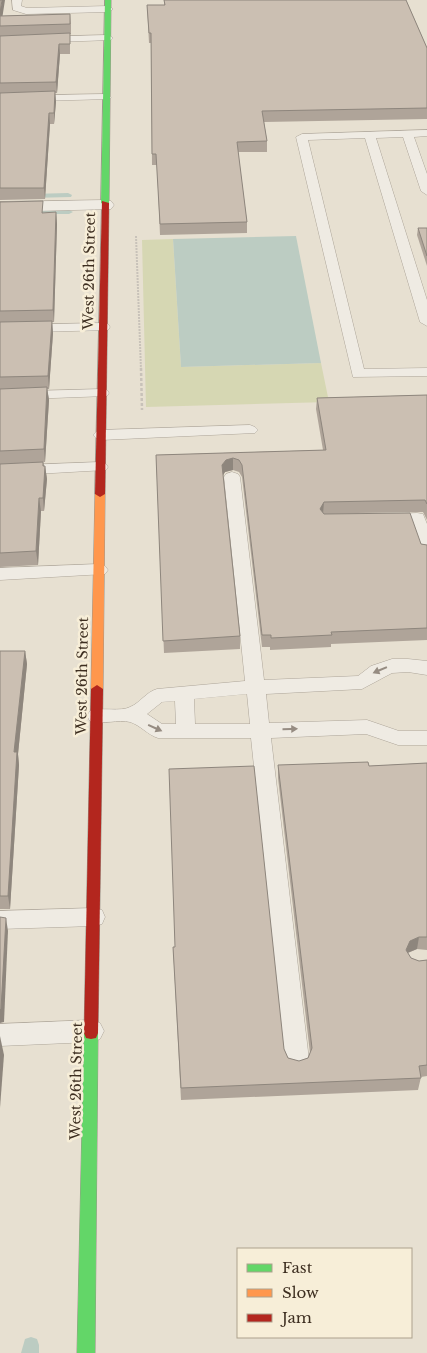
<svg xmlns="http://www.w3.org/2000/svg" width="427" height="1353" viewBox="0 0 427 1353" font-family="'Libre Baskerville',serif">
<rect width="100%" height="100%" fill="#e7e0d1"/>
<path fill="#d6d7b3" d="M173,239L181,367L321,363L329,402L146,407L142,240Z"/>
<path fill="#bcccc2" d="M296,236L321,363L181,367L173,239Z"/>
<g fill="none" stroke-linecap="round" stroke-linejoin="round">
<g fill="#bcccc2" fill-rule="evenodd">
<path d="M68,193L72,195L71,197L31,198L27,196L31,194Z"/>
<path d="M31,210H69L73,212L69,214H31Z"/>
<path d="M31,1337L37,1339L39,1345V1353H21L25,1339Z"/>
</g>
<defs>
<g id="lane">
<path d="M12,0H22L21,6L27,8L108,6L113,9L108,12L26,14L13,10Z"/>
<path d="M108,35L113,38L111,40L0,44V38Z"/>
<path d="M106,94L111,97L110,99L0,102V96Z"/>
<path d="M427,130V136L414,137L427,174V195L421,191L403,137L376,138L427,300V326L420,322L365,138L308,140L364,369L427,368V376L353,377L296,137L302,134Z"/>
<path d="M103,323L108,324L110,327L108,330L0,333V325Z"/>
<path d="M102,389L107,390L109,393L107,396L0,400V392Z"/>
<path d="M250,425L255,427L258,430L255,433L101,440L96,438L93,435L96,432L101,430Z"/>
<path d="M100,462L106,464L108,467L106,470L0,476V466Z"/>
<path d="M232,472L238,474L240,477L264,680L358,676L371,666L392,659H408L427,661V675L408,672L392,673L362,689L266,694L269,723L367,720L399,731H427V745H398L366,734L271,738L309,1060L306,1068L297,1071L288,1068L285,1060L251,738H158C148,735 140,725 130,722C118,719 103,725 90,721L87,716L90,711C102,707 121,712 130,707C140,703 146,692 157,689L245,681L224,477L226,474ZM247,694L250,724H195L194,699ZM175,701L176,724H162L147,714L162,702Z"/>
<path d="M417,513L423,514L427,524V556L421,555L419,551L410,523H381L379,519L381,515Z"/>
<path d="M99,564L105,566L108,570L105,574L0,580V568Z"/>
<path d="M94,908L102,910L105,917L102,924L94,926L0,929V911Z"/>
<path d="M92,1020L100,1023L104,1031L100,1039L92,1042L0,1046V1024Z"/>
</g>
<path id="street" d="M105,200L111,201L114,205L111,209L0,212V202Z"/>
<g id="fast">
<path d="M105,0H111L109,203L105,205L101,203Z"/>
<path d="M91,1027L96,1028L98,1033L95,1353H77L84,1033L86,1028Z"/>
</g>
<path id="slow" d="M100,491L105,494L103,689L97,693L91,689L95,494Z"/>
<g id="jam">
<path d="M102,201L109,203L105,494L100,497L95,494Z"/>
<path d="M97,685L103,689L98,1033L96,1038L91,1039L86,1038L84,1033L91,689Z"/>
</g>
</defs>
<use href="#lane" stroke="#ada599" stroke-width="1"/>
<use href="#street" stroke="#ada599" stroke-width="1"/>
<use href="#fast" stroke="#9c958a" stroke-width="1"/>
<use href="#slow" stroke="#9c958a" stroke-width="1"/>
<use href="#jam" stroke="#9c958a" stroke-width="1"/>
<path stroke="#c8c2b9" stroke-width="2" stroke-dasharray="2 1" stroke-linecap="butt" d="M136,236L141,370"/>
<path stroke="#c8c2b9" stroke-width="2.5" stroke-dasharray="3 2" stroke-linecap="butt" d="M141,368L142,410"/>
<use href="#lane" fill="#efebe3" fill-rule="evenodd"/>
<use href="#street" fill="#efebe3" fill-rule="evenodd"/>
<use href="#fast" fill="#63d668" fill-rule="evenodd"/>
<use href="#slow" fill="#ff974d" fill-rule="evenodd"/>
<use href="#jam" fill="#b3261e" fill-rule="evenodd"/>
</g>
<g fill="#afa499">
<path d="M0,0L2,16L70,14L71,24V34H70V54H60L57,93H55L56,102L54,124H50L45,199L0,200Z"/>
<path d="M164,0H406L427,48V119L264,122L267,141V152H238L247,222V233L160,235L157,165H152L151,43H149L147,5H164Z"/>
<path d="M0,202L44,213L56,212L57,224L54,322H52L53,333L49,389H47L49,400L45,462H43L44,466H45L47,479L44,511H41L38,565L0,567Z"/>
<path d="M418,228H427V266L417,235Z"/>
<path d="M427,395V520L423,512L358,513L421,544L427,545V640L331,644V647L270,650V647H262L242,477L239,472L233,470L225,472L223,475L240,636V649L164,653L156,455L323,450L316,409L317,398Z"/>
<path d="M0,651H25L27,664L18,754L19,765L10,909H0Z"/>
<path d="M427,763V950L417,949L408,953L411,958L419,961L427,960V1076L421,1077L418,1090L181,1100L173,947L284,1049L288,1058L299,1061L308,1058L310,1053L278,778V765L369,766Z"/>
</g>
<g fill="#8e867d">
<path d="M2,0H5L1,26L0,13Z"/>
<path d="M59,44L60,54L57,93L56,82Z"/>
<path d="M55,91L56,102L54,124V113Z"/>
<path d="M49,113L50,124L45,199L44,188Z"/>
<path d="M56,212L57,224L54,322L53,310Z"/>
<path d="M52,321L53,333L49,389L48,376Z"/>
<path d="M47,387L49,400L45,462L44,449Z"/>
<path d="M233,458V470L225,472L222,477V465L226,460Z"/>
<path d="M43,462L44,474L45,466L47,479L44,511L43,498Z"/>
<path d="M39,498L41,511L38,565L36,551Z"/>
<path d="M324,502L323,514L320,509Z"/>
<path d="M25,651L27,664L18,754L19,765L10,909L8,896L14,752Z"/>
<path d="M6,918L8,931L4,1022L0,1023V1010Z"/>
<path d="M419,937L417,949L407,953L406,950L410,941Z"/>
<path d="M0,1036L4,1055L0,1108Z"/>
</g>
<g fill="#cbbfb2" stroke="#8e867d">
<path d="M0,0H2L0,13Z"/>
<path d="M164,0H406L427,48V108L262,111L267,141L237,142L247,222L160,224L156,154H152L151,33H149L147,5H165Z"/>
<path d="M70,14V24L0,26V16Z"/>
<path d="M70,33V44H59L56,82L0,83V36Z"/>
<path d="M55,91L54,113H49L44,188H0V93Z"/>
<path d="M43,201L42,213L56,212L53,310L0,311V202Z"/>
<path d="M418,228H427V256Z"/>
<path d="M52,321L48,376L0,377V322Z"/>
<path d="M47,387L44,449L0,451V389Z"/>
<path d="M427,395V504L425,500L324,502L320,509L324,514L410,513L421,544L427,545V628L331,632L332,635L271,638V635H262L242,465L239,460L233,458L226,460L222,465L240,636L163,641L156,455L326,450L317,398Z"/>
<path d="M43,462V466H45L43,498H39L36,551L0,553V464Z"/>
<path d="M0,651H25L14,752H17L8,896H0Z"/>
<path d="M368,762L369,766L427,763V937H419L410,941L406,950L411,958L419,961L427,960V1065L419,1066L421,1078L181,1088L173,947H175L169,769L254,766L284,1049L288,1058L299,1061L308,1058L312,1048L278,765Z"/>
<path d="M0,917L6,918L1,1009L0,1010Z"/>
</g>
<defs><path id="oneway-solid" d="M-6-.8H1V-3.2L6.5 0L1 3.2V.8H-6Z" transform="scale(1.25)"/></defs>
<g fill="#968c82">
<use href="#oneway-solid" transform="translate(380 670) rotate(157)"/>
<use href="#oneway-solid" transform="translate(155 728) rotate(24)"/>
<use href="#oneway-solid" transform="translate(290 729) rotate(-1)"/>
</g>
<g text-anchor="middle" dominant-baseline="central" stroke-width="5" stroke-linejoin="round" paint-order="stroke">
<g font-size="14" fill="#3d2e20" stroke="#f7eed8">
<text transform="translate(89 271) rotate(-89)">West 26th Street</text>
<text transform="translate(82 676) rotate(-89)">West 26th Street</text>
<text transform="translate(76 1081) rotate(-89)">West 26th Street</text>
</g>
</g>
<rect x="237" y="1248" width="175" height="90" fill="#f7eed8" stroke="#ada18e"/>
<rect x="247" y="1264" width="25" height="8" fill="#63d668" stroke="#ada18e"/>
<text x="282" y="1273" font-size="15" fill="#3d2e20">Fast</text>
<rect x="247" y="1289" width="25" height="8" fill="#ff974d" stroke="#ada18e"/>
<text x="282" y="1298" font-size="15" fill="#3d2e20">Slow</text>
<rect x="247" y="1314" width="25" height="8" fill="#b3261e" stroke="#ada18e"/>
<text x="282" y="1323" font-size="15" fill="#3d2e20">Jam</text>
</svg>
